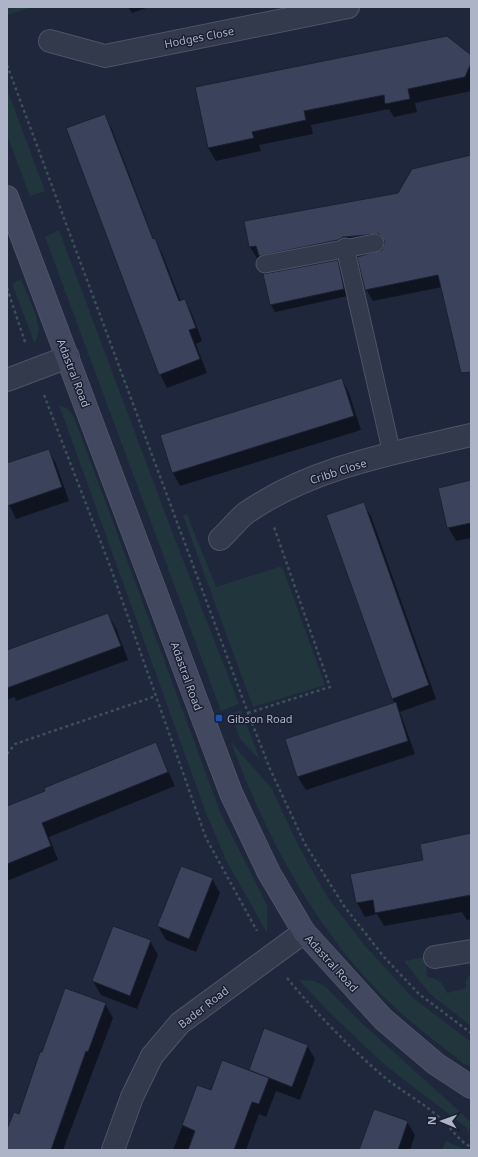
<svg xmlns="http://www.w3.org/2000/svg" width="478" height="1157" viewBox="0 0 478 1157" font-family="'Noto Sans',sans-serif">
<rect width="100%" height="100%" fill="#1f273c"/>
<g fill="#21353d">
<path d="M7,7H33L7,15Z"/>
<path d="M7,89L45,191L30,196L7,135Z"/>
<path d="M59,230L173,534L239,704L221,711L45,237Z"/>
<path d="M21,279L36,315L39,331L35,344L12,284Z"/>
<path d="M59,405L68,409L74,417L221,814L267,905V933L226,860L206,813Z"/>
<path d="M187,514L216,587L282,566L325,685L253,707L183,516Z"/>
<path d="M241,710L260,760L240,739L231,714Z"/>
<path d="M231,742L272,789L298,845L328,898L366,947L412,997L471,1042V1066L464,1064C435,1041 404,1018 378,991C311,922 264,832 231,742Z"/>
<path d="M426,957L427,977C438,978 443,983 447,993L466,988V981L471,972V1026L430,994L404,961Z"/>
<path d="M299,980L314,981L326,987L354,1016L471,1122L468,1134L467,1128L385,1065L329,1012Z"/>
<path d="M446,1141L466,1150H442Z"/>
</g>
<g fill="#0007">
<path d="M128,7H149L132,13Z"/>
<path d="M446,37L471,57V91L415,103L417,112L394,117L389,109L311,125L313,134L259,145L261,151L216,161L208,148Z"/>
<path d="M105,116L112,129L154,240L162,253L181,302L185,300L192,314L202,341L196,344L207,373L167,388L160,374Z"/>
<path d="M471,156V355L442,287L373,301L366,289L385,245L257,258L250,247L399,194Z"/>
<path d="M337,261L341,268L348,296L275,312L271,305L264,274Z"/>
<path d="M342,379L349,393L361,430L180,486L173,473L161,436Z"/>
<path d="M49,450L56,464L69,501L16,519L7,500V464Z"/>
<path d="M471,482V538L456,541L448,527Z"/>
<path d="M363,503L371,516L436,699L400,712L415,754L306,790L298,777L395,704L392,698Z"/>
<path d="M108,614L116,628L128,660L16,701L14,697L7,700V651Z"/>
<path d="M155,743L175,786L49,837L58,860L7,881V807Z"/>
<path d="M471,837V919L467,920L462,912L384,926L377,914L365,917L357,903L352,875L424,861Z"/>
<path d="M212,879L220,893L196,952L166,940L158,926Z"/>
<path d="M150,941L158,955L137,1009L101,995L93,981Z"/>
<path d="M105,1004L113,1018L63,1150H7V1131L20,1116L42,1054Z"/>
<path d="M307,1045L315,1059L300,1100L276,1091L266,1117L259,1114L246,1150H173L198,1086L211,1091L251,1073L250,1070Z"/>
<path d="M407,1122L415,1135L410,1150H360Z"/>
</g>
<g fill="#3b435c" stroke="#1b2132">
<path d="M447,36L471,55V63L465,77L408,89L410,99L385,104L384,95L304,111L306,120L252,132L254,138L208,148L195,87Z"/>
<path d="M105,114L153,239L155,238L179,301L185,299L196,328L189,330L200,359L159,375L66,128Z"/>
<path d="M471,155V372L461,373L438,275L365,290L357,257L382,250L385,242L379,234L343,237L338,240L259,256L256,246L249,247L244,221L398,193L412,169Z"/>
<path d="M338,260L344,289L270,305L263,274Z"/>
<path d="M342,378L354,416L172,473L160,435Z"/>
<path d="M49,449L62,487L7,506V463Z"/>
<path d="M471,480V523L447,528L438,488Z"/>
<path d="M364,502L429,685L392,699L326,515Z"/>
<path d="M108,613L121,646L7,688V650Z"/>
<path d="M396,702L408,741L297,777L285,739Z"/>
<path d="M156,742L168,772L42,823L51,846L7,864V806L45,791L44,788Z"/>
<path d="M471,833V895L375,913L373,900L356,903L350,874L423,860L420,844Z"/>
<path d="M181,866L213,878L189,939L157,926Z"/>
<path d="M113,926L151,940L130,996L92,981Z"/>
<path d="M65,988L106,1003L88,1052L86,1051L51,1150H7V1129L14,1112L19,1114L40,1052H42Z"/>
<path d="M264,1028L308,1045L292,1087L249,1070Z"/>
<path d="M222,1060L269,1078L259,1104L252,1102L234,1150H188L195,1131L182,1125L197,1085L211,1090Z"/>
<path d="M374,1109L408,1121L398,1150H359Z"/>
</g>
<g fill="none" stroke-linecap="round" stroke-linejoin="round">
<defs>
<g id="lane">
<path d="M345,247L392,454"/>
<path d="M265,264L375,243"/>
</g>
<g id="street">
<path d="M50,41L105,56L348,7"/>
<path d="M7,380L68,357"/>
<path d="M220,539C229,531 237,520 246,513C312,467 394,453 471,435"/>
<path d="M435,957L471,951"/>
<path d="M113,1150L132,1097L152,1056L180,1023L304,932"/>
</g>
<path id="secondary" d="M7,197L231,793L269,873L304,932L383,1019L436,1064L471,1087"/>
</defs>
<use href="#lane" stroke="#4e5466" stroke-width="19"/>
<use href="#street" stroke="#4e5466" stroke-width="24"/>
<use href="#secondary" stroke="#4e5466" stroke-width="24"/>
<g stroke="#3c5157" stroke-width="2.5" stroke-dasharray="3 3" stroke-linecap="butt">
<path d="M7,65L248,713L270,769L305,844L344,906L384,957L419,994L471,1033"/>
<path d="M7,288L26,345"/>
<path d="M44,395L110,566L206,838L257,931"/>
<path d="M248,713L330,687L274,527"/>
<path d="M7,754L15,744L156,696"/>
<path d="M287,978C316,1013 348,1046 383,1076C401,1091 422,1102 440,1118C451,1127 458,1141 471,1147"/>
</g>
<use href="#lane" stroke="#333a4c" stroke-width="17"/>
<use href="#street" stroke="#333a4c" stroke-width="22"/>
<use href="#secondary" stroke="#41485f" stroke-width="22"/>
</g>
<rect fill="#1a4fb4" stroke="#191f30" stroke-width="1.5" x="215" y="714" width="8" height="8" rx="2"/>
<g text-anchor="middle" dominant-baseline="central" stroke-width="3" stroke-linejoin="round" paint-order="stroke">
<g font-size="11" fill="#aeb4c8" stroke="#191f30">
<text transform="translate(199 37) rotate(-11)">Hodges Close</text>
<text transform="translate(74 373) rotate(69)">Adastral Road</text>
<text transform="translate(338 471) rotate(-18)">Cribb Close</text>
<text transform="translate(187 676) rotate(70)">Adastral Road</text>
<text transform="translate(332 963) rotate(48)">Adastral Road</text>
<text transform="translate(203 1007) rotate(-38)">Bader Road</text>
</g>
<g font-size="11" fill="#aeb4c8" stroke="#191f30" text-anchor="start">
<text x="227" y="718">Gibson Road</text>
</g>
</g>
<rect width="478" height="1157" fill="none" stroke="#aeb4c8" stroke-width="16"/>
<g transform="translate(442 1121) rotate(272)" stroke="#191f30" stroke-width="3" paint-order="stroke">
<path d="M0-3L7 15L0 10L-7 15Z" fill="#aeb4c8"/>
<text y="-6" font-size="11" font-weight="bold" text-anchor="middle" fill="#aeb4c8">N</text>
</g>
</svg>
